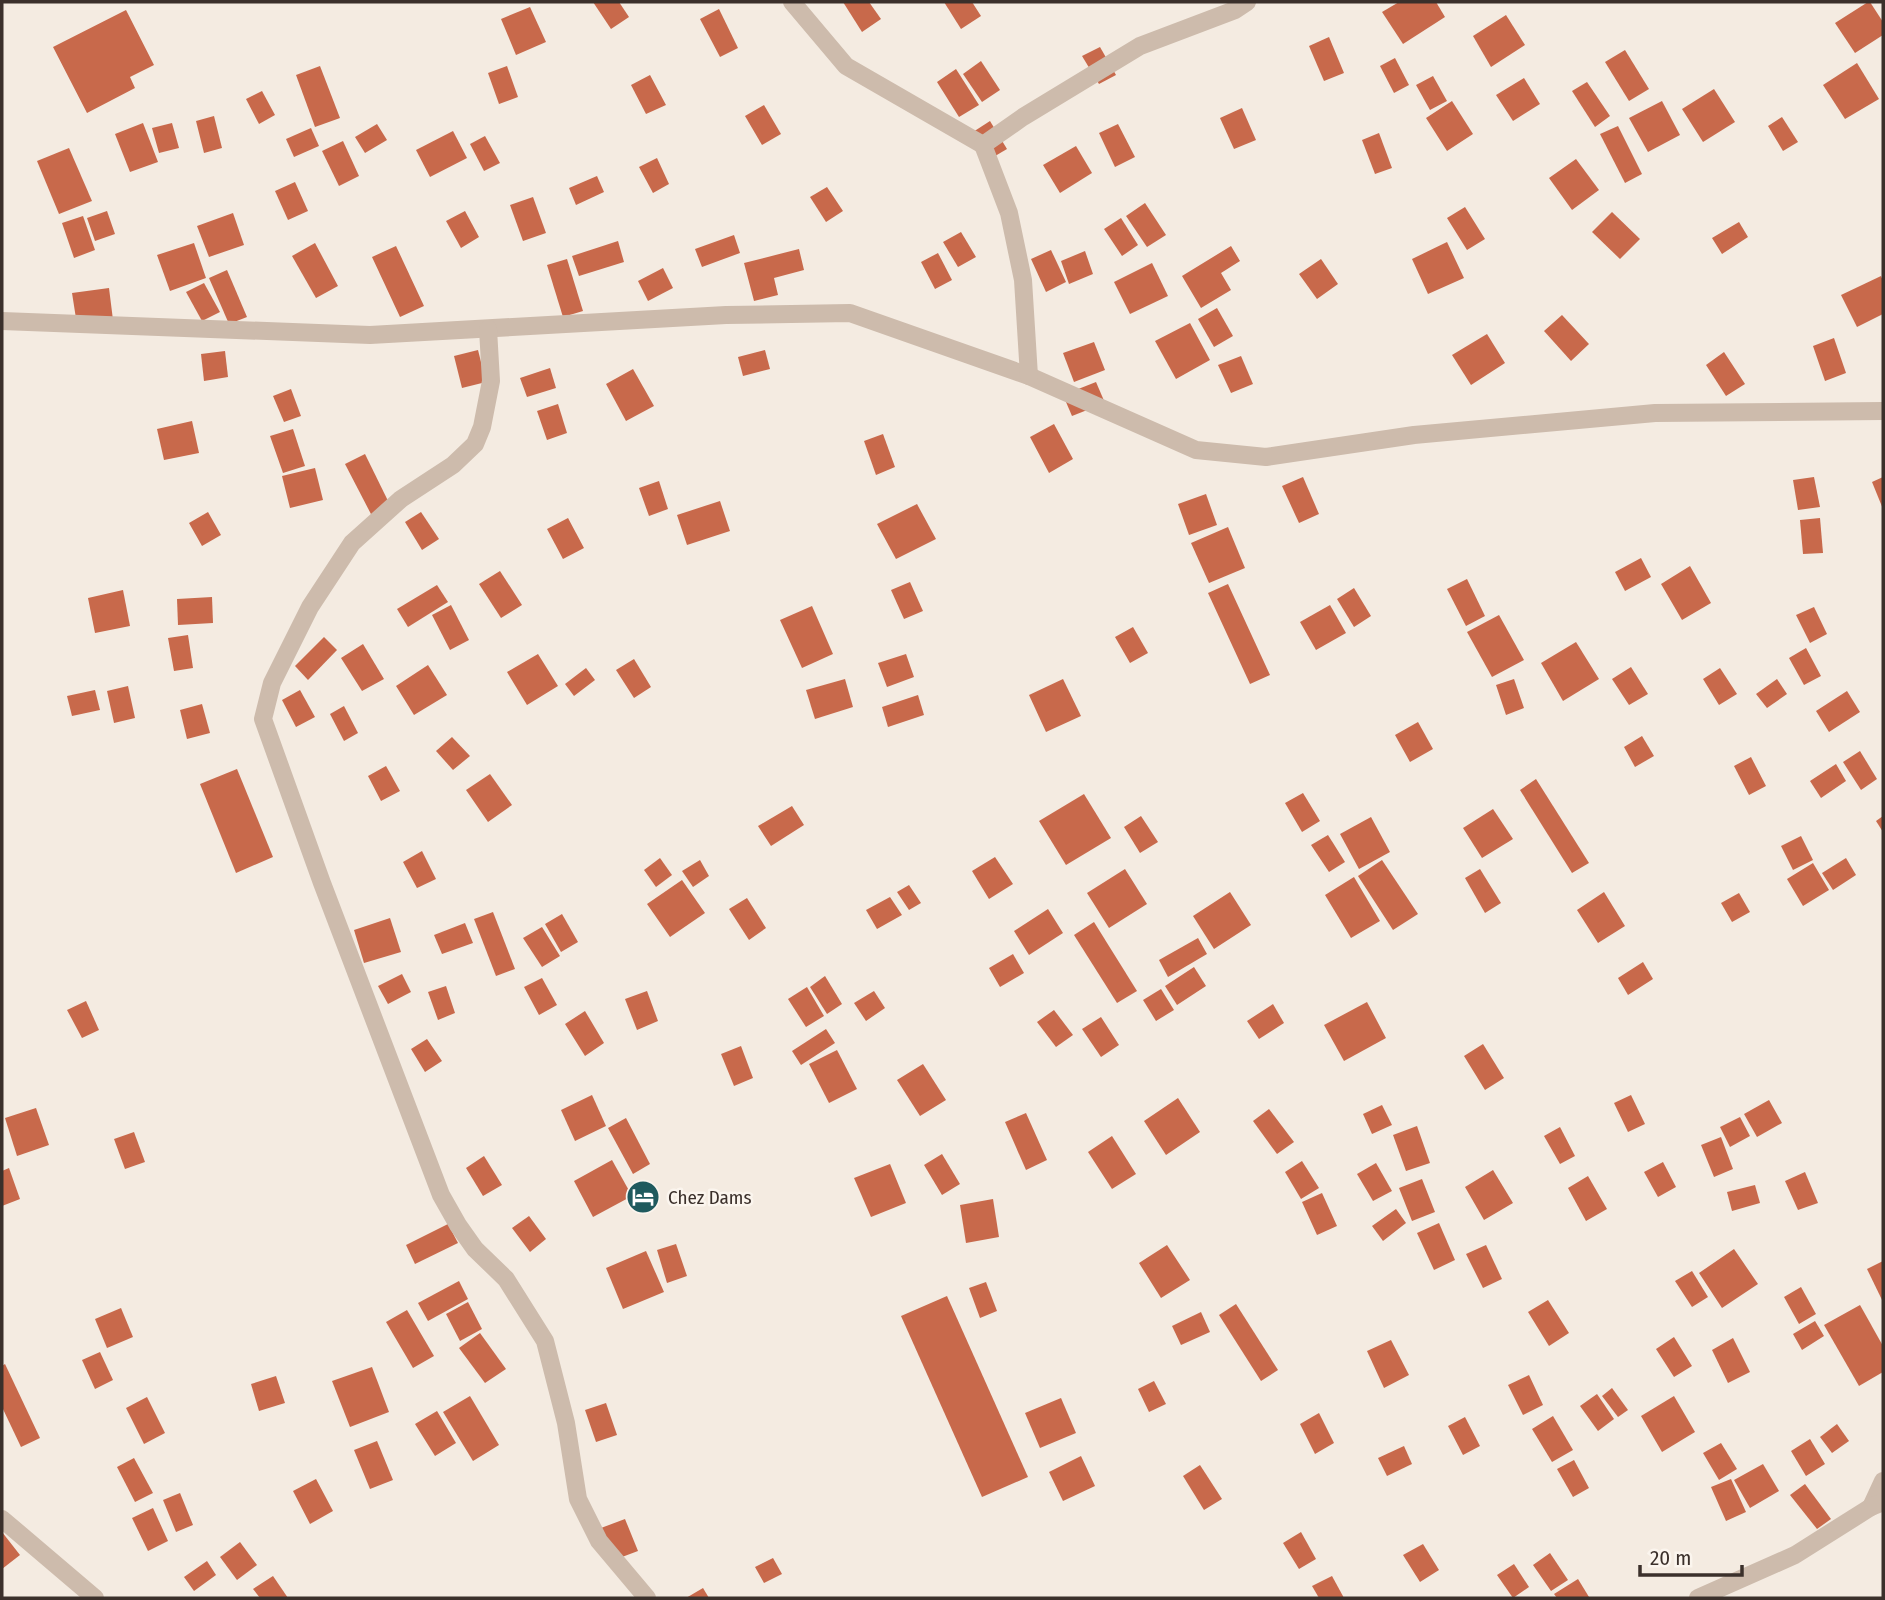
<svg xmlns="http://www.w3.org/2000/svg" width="1885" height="1600" viewBox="0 0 1885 1600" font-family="'Fira Sans Condensed',sans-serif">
<rect width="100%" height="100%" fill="#f4ebe1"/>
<g fill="#c8694b">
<path d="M593,2H619L629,17L611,29Z"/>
<path d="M843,2H869L881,19L862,32Z"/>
<path d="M944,2H972L981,16L961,29Z"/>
<path d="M1399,2H1436L1445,17L1403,44L1382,12Z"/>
<path d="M1868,2H1870L1883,22V35L1855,53L1835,23Z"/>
<path d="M530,7L546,42L516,55L501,19Z"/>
<path d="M719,9L738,48L720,57L700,19Z"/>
<path d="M126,10L154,65L130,77L135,88L87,113L53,47Z"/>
<path d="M1506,15L1525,45L1491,67L1473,36Z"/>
<path d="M1329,37L1344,73L1324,81L1309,46Z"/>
<path d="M1100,47L1116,75L1099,84L1082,56Z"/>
<path d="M1625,50L1649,89L1629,101L1605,62Z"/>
<path d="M1395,58L1409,85L1394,93L1380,66Z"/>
<path d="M981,61L1000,90L982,102L963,74Z"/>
<path d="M1857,63L1879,99L1845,119L1823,85Z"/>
<path d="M320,66L340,118L315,127L296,75Z"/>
<path d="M507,66L518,97L499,104L488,73Z"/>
<path d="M956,69L979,105L959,117L937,82Z"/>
<path d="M650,75L666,105L646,114L631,85Z"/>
<path d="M1433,76L1447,101L1430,110L1416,85Z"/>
<path d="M1524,78L1540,104L1513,121L1496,95Z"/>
<path d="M1587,82L1610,116L1595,127L1572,91Z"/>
<path d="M1714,89L1735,122L1703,142L1682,109Z"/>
<path d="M262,91L275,115L259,124L246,99Z"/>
<path d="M1452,101L1473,134L1447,151L1426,118Z"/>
<path d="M1662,101L1680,135L1648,152L1629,118Z"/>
<path d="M764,105L781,134L762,145L745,116Z"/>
<path d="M1242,108L1256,140L1234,149L1220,118Z"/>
<path d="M214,116L222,148L204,153L196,121Z"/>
<path d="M1782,117L1798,142L1783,151L1768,126Z"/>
<path d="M990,121L1007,149L990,159L973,132Z"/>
<path d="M143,123L158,162L130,172L115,134Z"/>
<path d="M172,123L179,148L159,153L152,128Z"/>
<path d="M377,124L387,140L365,153L355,137Z"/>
<path d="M1118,124L1135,157L1115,167L1099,133Z"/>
<path d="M1618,126L1642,174L1625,183L1600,134Z"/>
<path d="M311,128L319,146L294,157L286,139Z"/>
<path d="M453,131L467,158L430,177L416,150Z"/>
<path d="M1379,133L1392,168L1375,174L1362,140Z"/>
<path d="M485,136L500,163L484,171L470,144Z"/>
<path d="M343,141L359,176L339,186L322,151Z"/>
<path d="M1076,146L1092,173L1060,193L1043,165Z"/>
<path d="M69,148L92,201L59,214L37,161Z"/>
<path d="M657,158L669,184L653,193L639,167Z"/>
<path d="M1576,159L1599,190L1572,210L1549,178Z"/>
<path d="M597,176L604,192L576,205L569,188Z"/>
<path d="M295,182L308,211L288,220L275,191Z"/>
<path d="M827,187L843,211L826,222L810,197Z"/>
<path d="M533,197L546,233L523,241L510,205Z"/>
<path d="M1145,203L1166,235L1147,247L1126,216Z"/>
<path d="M1465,207L1485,239L1467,250L1447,218Z"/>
<path d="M107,211L115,234L95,241L87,218Z"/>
<path d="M465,211L479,237L461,248L446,221Z"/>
<path d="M1612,212L1640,239L1620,259L1592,232Z"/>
<path d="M233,213L244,245L209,257L197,226Z"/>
<path d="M83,216L95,250L74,258L62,223Z"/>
<path d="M1121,218L1138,245L1122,256L1104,229Z"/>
<path d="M1739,222L1748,237L1722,254L1712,238Z"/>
<path d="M961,232L976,257L958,267L943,242Z"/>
<path d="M734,235L740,253L702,267L695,249Z"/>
<path d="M618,241L624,262L579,276L572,256Z"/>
<path d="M1447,242L1464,278L1428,294L1412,259Z"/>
<path d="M194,243L206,278L170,291L157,255Z"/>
<path d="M315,243L338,286L316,298L292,256Z"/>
<path d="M396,246L424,306L400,317L372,257Z"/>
<path d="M1231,246L1240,261L1221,273L1231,290L1201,308L1182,276Z"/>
<path d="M799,249L804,270L774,278L778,295L754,301L744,263Z"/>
<path d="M1051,250L1066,282L1046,292L1031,259Z"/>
<path d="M1085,251L1093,274L1069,284L1061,261Z"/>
<path d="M938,253L952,280L935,289L921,262Z"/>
<path d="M567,259L583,311L563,317L547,265Z"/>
<path d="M1321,259L1338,284L1317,299L1299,274Z"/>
<path d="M1152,263L1168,296L1130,314L1114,282Z"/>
<path d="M663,268L673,288L648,301L638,281Z"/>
<path d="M227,270L247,317L229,324L209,278Z"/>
<path d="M1881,276L1883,281V314L1857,327L1841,295Z"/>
<path d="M204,283L220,312L202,321L186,292Z"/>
<path d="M109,288L113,320L77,325L72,293Z"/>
<path d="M1217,308L1233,336L1214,347L1198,319Z"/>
<path d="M1562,315L1589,344L1571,361L1544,331Z"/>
<path d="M1190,323L1210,360L1176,379L1155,341Z"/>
<path d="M1487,334L1505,363L1471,385L1452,355Z"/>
<path d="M1834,338L1846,373L1825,381L1813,346Z"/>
<path d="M1094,342L1105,370L1074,382L1063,353Z"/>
<path d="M478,350L486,382L462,388L454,356Z"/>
<path d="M765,350L770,369L743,376L738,357Z"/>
<path d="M225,351L228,377L204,381L201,354Z"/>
<path d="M1724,352L1745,384L1726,396L1706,365Z"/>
<path d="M1241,356L1253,384L1231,393L1218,365Z"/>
<path d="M550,368L556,388L527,397L520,378Z"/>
<path d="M633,369L654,406L626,421L606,384Z"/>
<path d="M1096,382L1105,403L1072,416L1063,395Z"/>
<path d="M291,389L301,416L284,422L273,396Z"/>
<path d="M558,404L567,433L547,440L537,411Z"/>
<path d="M192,421L199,453L164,460L157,429Z"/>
<path d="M1054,424L1073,459L1049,473L1030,437Z"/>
<path d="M293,429L305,466L283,473L270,436Z"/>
<path d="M883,434L895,467L876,475L864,441Z"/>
<path d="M365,454L391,507L372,516L345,464Z"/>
<path d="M315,468L323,500L290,508L282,476Z"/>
<path d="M1303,477L1319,514L1299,523L1282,486Z"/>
<path d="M1814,477L1820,507L1798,510L1793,480Z"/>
<path d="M1883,477V509L1872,482Z"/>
<path d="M659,481L668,509L649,516L639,488Z"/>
<path d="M1206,494L1217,525L1189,535L1178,504Z"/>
<path d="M720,501L730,531L687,545L677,515Z"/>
<path d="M917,504L936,539L896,559L877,524Z"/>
<path d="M208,512L221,535L202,546L189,523Z"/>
<path d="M421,512L439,539L422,550L405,522Z"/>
<path d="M568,518L584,548L563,559L547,529Z"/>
<path d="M1820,518L1823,553L1803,554L1800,520Z"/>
<path d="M1228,527L1245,568L1209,583L1191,543Z"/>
<path d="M1641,558L1651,577L1625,591L1615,572Z"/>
<path d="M1690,566L1711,603L1682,620L1661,584Z"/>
<path d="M500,571L522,605L501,618L479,584Z"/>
<path d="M1467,579L1485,616L1466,626L1447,589Z"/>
<path d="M910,582L923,611L904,619L891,590Z"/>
<path d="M1228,584L1270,675L1250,684L1208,593Z"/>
<path d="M437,585L448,602L408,627L397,609Z"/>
<path d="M1354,588L1371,616L1354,627L1337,599Z"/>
<path d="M123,590L130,626L95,633L88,598Z"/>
<path d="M212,597L213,623L178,625L177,599Z"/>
<path d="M451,605L469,640L450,650L432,615Z"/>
<path d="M1330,605L1346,633L1316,650L1300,622Z"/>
<path d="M812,606L833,654L802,668L780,620Z"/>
<path d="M1814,607L1827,634L1810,643L1796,615Z"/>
<path d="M1499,615L1524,660L1492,677L1467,632Z"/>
<path d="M1133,627L1148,653L1130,663L1115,637Z"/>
<path d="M188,635L193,668L174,671L168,638Z"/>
<path d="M324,637L337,650L308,680L295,666Z"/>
<path d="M1576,642L1599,679L1563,701L1541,663Z"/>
<path d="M363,644L384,679L362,691L341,658Z"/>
<path d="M1806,648L1821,676L1804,685L1789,658Z"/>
<path d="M538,654L558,686L527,705L507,672Z"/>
<path d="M906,654L914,677L887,687L878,663Z"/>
<path d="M634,659L651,687L634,698L616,670Z"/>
<path d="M428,665L447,695L414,715L396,686Z"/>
<path d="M1631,667L1648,694L1629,705L1612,679Z"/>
<path d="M586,668L595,680L574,696L565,684Z"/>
<path d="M1720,668L1737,694L1719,705L1703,679Z"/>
<path d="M845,679L853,707L815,719L806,690Z"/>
<path d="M1063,679L1081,716L1046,732L1029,695Z"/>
<path d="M1514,679L1524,708L1506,715L1496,685Z"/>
<path d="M1777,679L1787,694L1767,708L1756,694Z"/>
<path d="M128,686L135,718L114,723L107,691Z"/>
<path d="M95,690L100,710L72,716L67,696Z"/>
<path d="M300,690L315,717L296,727L282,700Z"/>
<path d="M1847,691L1860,712L1829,732L1816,711Z"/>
<path d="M918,695L924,715L888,727L882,707Z"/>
<path d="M202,704L210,733L187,739L180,710Z"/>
<path d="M344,706L358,733L344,741L330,714Z"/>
<path d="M1418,722L1433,749L1410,762L1395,735Z"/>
<path d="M1642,736L1654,756L1635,767L1624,747Z"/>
<path d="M452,737L470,756L453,770L436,751Z"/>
<path d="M1860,751L1877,779L1861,790L1843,762Z"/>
<path d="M1751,757L1766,786L1749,795L1734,766Z"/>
<path d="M1836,764L1846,781L1821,798L1810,781Z"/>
<path d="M386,766L400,791L381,801L368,776Z"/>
<path d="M237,769L273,857L236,873L200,784Z"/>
<path d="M490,774L512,805L488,822L466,790Z"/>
<path d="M1536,779L1589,863L1572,873L1520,790Z"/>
<path d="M1303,793L1320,821L1302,832L1285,803Z"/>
<path d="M1084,794L1111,838L1066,865L1039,821Z"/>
<path d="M792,806L804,825L771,846L758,826Z"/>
<path d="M1493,809L1513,839L1482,858L1463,828Z"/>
<path d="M1141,816L1158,842L1140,853L1124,827Z"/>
<path d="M1883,816V832L1876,821Z"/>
<path d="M1371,817L1390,852L1359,869L1340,834Z"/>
<path d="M1328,835L1345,862L1329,872L1311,845Z"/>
<path d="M1801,836L1813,860L1793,870L1781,846Z"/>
<path d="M422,851L436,879L417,888L403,862Z"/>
<path d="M995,857L1013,884L989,899L972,871Z"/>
<path d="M660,858L672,875L656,887L644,870Z"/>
<path d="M1846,858L1856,875L1833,890L1822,873Z"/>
<path d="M700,860L709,876L693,887L682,871Z"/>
<path d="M1382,860L1418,914L1393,930L1358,876Z"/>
<path d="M1813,863L1829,890L1803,906L1787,879Z"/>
<path d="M1125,869L1147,904L1109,928L1087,893Z"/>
<path d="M1480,869L1501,903L1485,913L1465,878Z"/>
<path d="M1354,877L1380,921L1351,938L1325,895Z"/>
<path d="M682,880L705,913L670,937L647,904Z"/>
<path d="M909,885L921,903L909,910L897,892Z"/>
<path d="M1230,892L1251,925L1214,949L1193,916Z"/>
<path d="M1604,892L1625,926L1598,943L1577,910Z"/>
<path d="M1739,893L1750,912L1732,922L1721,903Z"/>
<path d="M890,897L902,915L877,929L866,910Z"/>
<path d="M747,898L766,928L749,940L729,909Z"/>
<path d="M1048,909L1063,933L1029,955L1014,931Z"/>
<path d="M493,912L515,969L496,976L474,919Z"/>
<path d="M562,914L578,942L561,952L545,924Z"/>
<path d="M390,918L401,952L364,963L354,930Z"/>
<path d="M1094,922L1137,991L1117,1003L1074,935Z"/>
<path d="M465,923L473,943L442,954L434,935Z"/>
<path d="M542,927L560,956L542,967L523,938Z"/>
<path d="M1198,938L1207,954L1168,977L1159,960Z"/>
<path d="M1013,954L1024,973L1000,987L989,968Z"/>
<path d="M1643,962L1653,979L1628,995L1618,978Z"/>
<path d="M1194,967L1206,986L1177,1005L1165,986Z"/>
<path d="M402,974L411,992L388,1004L378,986Z"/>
<path d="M825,976L842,1004L827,1014L810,987Z"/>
<path d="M542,978L557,1005L539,1015L524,987Z"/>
<path d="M446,986L455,1013L438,1020L428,992Z"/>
<path d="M807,987L824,1016L806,1027L788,999Z"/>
<path d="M1161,989L1174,1010L1156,1021L1143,1000Z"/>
<path d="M647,991L658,1021L637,1030L625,999Z"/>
<path d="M874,991L885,1008L866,1021L854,1003Z"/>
<path d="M86,1001L99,1030L82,1038L67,1010Z"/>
<path d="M1367,1002L1386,1038L1344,1061L1324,1025Z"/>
<path d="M1273,1004L1284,1023L1259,1039L1247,1021Z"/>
<path d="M1054,1010L1073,1035L1056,1047L1037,1022Z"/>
<path d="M585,1011L604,1043L585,1056L565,1024Z"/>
<path d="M1101,1017L1119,1045L1101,1057L1082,1029Z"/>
<path d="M826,1029L835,1043L801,1065L792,1051Z"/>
<path d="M427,1039L442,1061L425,1072L411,1049Z"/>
<path d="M1483,1044L1504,1078L1485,1090L1464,1056Z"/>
<path d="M741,1046L753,1078L734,1086L721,1054Z"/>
<path d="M837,1050L857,1089L829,1103L809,1064Z"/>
<path d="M923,1064L946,1100L920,1116L897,1080Z"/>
<path d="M592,1095L606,1126L575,1141L561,1110Z"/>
<path d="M1631,1095L1645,1124L1628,1132L1614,1103Z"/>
<path d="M1178,1098L1200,1132L1166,1155L1144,1121Z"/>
<path d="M1769,1100L1782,1123L1757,1137L1744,1114Z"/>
<path d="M1382,1105L1392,1125L1372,1134L1363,1114Z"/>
<path d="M36,1108L49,1145L17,1156L5,1118Z"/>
<path d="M1269,1109L1294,1142L1277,1154L1253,1121Z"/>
<path d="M1026,1113L1047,1160L1026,1170L1005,1122Z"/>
<path d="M1740,1117L1750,1136L1730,1147L1720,1127Z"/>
<path d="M626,1118L650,1164L633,1174L608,1128Z"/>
<path d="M1417,1126L1430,1163L1406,1171L1393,1135Z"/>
<path d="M1560,1127L1575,1156L1560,1164L1544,1136Z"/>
<path d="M134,1132L145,1162L125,1169L114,1139Z"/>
<path d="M1112,1136L1136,1174L1112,1189L1088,1152Z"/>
<path d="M1721,1137L1733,1169L1714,1177L1701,1145Z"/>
<path d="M942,1154L960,1184L942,1195L924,1165Z"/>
<path d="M484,1156L502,1185L483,1196L466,1168Z"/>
<path d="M612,1160L632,1196L593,1217L574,1181Z"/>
<path d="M1302,1161L1319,1188L1301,1199L1285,1172Z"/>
<path d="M1663,1162L1676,1187L1658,1197L1644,1172Z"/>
<path d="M1376,1163L1392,1191L1373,1201L1357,1174Z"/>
<path d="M890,1164L906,1203L871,1217L854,1178Z"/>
<path d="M9,1168L20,1199L2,1206V1171Z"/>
<path d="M1493,1170L1513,1203L1484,1220L1465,1187Z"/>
<path d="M1805,1172L1818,1203L1798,1210L1785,1181Z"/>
<path d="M1588,1176L1607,1209L1586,1221L1568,1188Z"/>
<path d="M1422,1179L1435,1212L1412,1221L1399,1188Z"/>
<path d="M1755,1185L1760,1203L1732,1211L1727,1192Z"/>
<path d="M1322,1193L1337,1226L1317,1235L1302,1202Z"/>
<path d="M993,1199L999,1237L966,1243L960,1205Z"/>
<path d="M1396,1209L1406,1223L1383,1241L1372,1226Z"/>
<path d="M529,1216L546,1239L530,1252L512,1228Z"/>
<path d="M1439,1223L1455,1260L1434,1270L1417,1233Z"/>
<path d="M448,1224L458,1243L415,1264L406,1245Z"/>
<path d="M676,1244L687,1276L667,1283L657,1250Z"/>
<path d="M1167,1245L1190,1280L1161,1298L1139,1263Z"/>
<path d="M1486,1245L1502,1279L1483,1288L1466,1254Z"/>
<path d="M1734,1249L1758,1284L1722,1308L1699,1273Z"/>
<path d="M646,1251L664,1292L623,1309L606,1268Z"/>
<path d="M1883,1261V1302L1867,1269Z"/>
<path d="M1692,1271L1708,1297L1692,1307L1675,1281Z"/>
<path d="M459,1281L468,1299L428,1321L418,1303Z"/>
<path d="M986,1282L997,1311L980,1318L969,1288Z"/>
<path d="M1801,1287L1816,1314L1799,1324L1784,1297Z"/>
<path d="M947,1296L1028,1477L982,1497L901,1316Z"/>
<path d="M1548,1300L1569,1333L1549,1346L1528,1312Z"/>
<path d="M468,1302L482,1329L460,1341L446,1314Z"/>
<path d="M1236,1304L1278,1370L1261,1381L1219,1315Z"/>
<path d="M1860,1305L1883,1346V1372L1859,1386L1824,1325Z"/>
<path d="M121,1308L133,1337L107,1348L95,1319Z"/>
<path d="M407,1310L434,1356L413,1368L386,1322Z"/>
<path d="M1201,1312L1210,1332L1181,1345L1172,1326Z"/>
<path d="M1815,1321L1824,1336L1802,1350L1793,1334Z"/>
<path d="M480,1333L506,1369L485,1383L459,1348Z"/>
<path d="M1674,1337L1692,1366L1674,1377L1656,1349Z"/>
<path d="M1733,1338L1750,1372L1728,1383L1712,1350Z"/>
<path d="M1391,1340L1409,1375L1384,1388L1367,1351Z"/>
<path d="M100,1352L113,1380L95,1389L82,1360Z"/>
<path d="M5,1364L40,1438L21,1447L2,1407V1366Z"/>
<path d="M372,1367L389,1412L350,1427L332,1381Z"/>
<path d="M1529,1375L1543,1405L1523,1415L1508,1385Z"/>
<path d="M276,1376L285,1403L259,1411L251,1384Z"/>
<path d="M1154,1381L1166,1404L1149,1412L1138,1389Z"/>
<path d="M1612,1388L1628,1410L1618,1417L1602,1396Z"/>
<path d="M1597,1394L1614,1419L1598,1431L1580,1406Z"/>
<path d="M470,1396L499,1445L473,1461L443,1412Z"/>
<path d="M1674,1396L1695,1432L1662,1452L1641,1416Z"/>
<path d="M147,1397L165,1433L144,1444L126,1408Z"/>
<path d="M1061,1398L1076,1433L1040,1448L1025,1413Z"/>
<path d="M606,1403L617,1435L596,1442L585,1410Z"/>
<path d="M437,1411L456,1443L435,1456L415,1424Z"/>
<path d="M1319,1413L1334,1443L1315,1454L1300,1424Z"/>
<path d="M1553,1416L1573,1450L1552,1462L1532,1429Z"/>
<path d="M1465,1417L1480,1446L1463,1455L1448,1426Z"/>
<path d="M1837,1424L1849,1441L1832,1453L1820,1437Z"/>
<path d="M1810,1439L1825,1464L1806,1476L1791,1451Z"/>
<path d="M377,1441L393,1480L370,1489L354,1450Z"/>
<path d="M1721,1443L1737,1469L1719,1480L1703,1453Z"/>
<path d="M1404,1446L1412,1464L1387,1476L1378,1458Z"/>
<path d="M1081,1456L1095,1486L1063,1501L1049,1472Z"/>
<path d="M134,1458L153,1493L135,1502L117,1467Z"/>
<path d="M1574,1460L1589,1488L1573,1497L1557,1469Z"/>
<path d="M1763,1464L1779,1491L1750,1508L1734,1480Z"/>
<path d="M1200,1465L1222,1499L1204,1510L1183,1476Z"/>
<path d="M316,1479L333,1511L310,1524L293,1491Z"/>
<path d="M1731,1479L1746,1512L1726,1521L1711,1487Z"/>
<path d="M1805,1484L1831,1519L1817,1529L1790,1495Z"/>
<path d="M180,1493L193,1525L176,1532L163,1500Z"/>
<path d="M153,1508L168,1541L148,1551L132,1518Z"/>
<path d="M625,1519L638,1551L614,1560L601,1528Z"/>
<path d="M2,1532L20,1555L2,1569Z"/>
<path d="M1301,1532L1316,1559L1299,1569L1283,1543Z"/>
<path d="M240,1542L257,1565L237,1580L220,1557Z"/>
<path d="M1423,1544L1439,1570L1420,1582L1403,1555Z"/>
<path d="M1550,1553L1568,1580L1551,1591L1533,1565Z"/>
<path d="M773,1558L782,1574L764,1583L755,1567Z"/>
<path d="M207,1561L216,1575L194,1591L184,1577Z"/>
<path d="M1514,1564L1529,1587L1513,1598L1497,1575Z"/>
<path d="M273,1576L288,1598H260L253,1589Z"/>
<path d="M1332,1576L1344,1598H1319L1312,1586Z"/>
<path d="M1578,1579L1589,1597L1557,1598L1554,1594Z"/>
<path d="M703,1588L709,1598H686Z"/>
</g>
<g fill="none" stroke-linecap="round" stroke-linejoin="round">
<g stroke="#cdbbac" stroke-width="18">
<path d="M792,2L846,66L983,145"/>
<path d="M2,321L370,335L726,315L850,313L1029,376L1196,450L1266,457L1414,435L1655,413L1883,411"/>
<path d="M488,329L491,381L482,427L475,444L453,465L401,499L352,543L310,607L272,683L263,719L322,883L441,1195L458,1225L475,1249L506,1279L545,1341L566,1423L578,1499L599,1541L647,1598"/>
<path d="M1029,376L1023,280L1009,213L983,145L1023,117L1140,46L1235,10L1247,2"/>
<path d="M1871,1507L1883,1481"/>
<path d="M2,1519L95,1598"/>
<path d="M1698,1598L1795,1555L1871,1507L1883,1502"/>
</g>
</g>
<defs>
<symbol id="hotel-disc" viewBox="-11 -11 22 22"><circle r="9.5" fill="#1f5a5e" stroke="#fbf5ee"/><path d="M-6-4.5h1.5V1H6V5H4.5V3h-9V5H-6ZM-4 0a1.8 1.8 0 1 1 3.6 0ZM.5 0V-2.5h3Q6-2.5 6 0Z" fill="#fff"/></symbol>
</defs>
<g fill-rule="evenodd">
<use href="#hotel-disc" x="624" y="1178" width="38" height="38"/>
</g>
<g text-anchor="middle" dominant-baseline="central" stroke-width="5" stroke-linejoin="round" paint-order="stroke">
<g font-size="19" fill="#3b302b" stroke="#fbf5ee" text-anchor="start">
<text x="668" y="1197">Chez Dams</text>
</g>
</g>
<rect width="1885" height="1600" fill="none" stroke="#3b302b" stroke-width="7"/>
<path d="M1640 1565v10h102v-10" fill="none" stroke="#3b302b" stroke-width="3.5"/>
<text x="1650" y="1565" font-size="21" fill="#3b302b" stroke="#fbf5ee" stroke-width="5" paint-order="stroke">20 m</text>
</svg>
